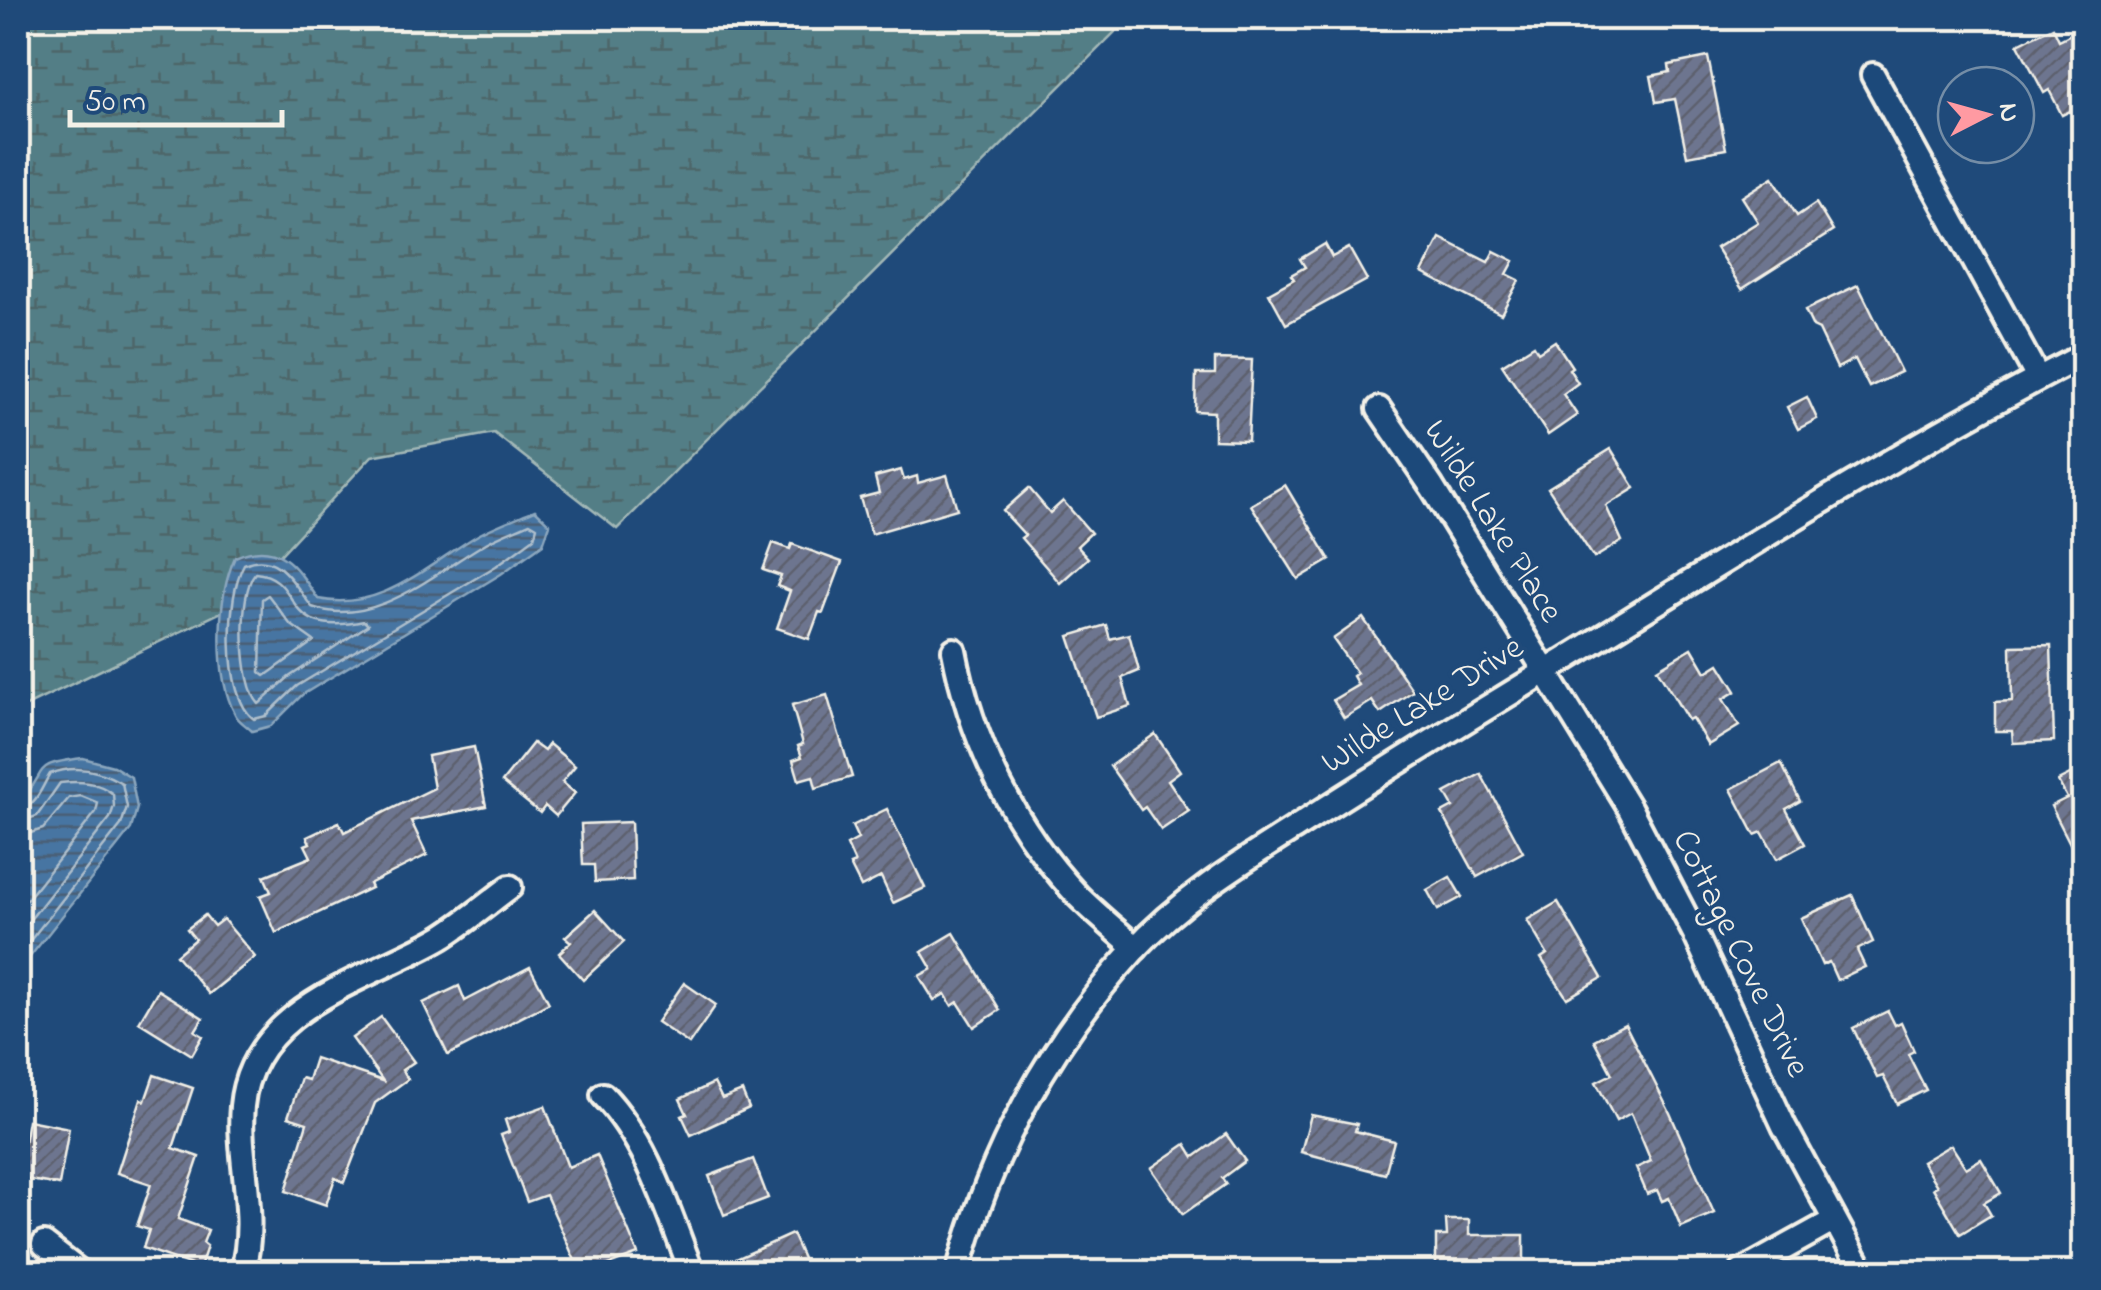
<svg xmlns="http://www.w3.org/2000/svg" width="2101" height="1290" viewBox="0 0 2101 1290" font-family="'Indie Flower',sans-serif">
<defs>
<pattern id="wetland-marsh" width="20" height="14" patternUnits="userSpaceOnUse" patternTransform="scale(2.5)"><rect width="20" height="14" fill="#527e86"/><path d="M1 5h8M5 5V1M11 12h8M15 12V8" fill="none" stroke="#4e6669"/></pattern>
<pattern id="water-rules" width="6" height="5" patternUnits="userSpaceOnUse" patternTransform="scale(2.5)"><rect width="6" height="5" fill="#4775a2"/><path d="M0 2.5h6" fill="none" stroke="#485e74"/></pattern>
<pattern id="building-hatch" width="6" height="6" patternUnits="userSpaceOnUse" patternTransform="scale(2.5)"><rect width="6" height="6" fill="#6d758f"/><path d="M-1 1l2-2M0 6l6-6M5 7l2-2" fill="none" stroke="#5d616e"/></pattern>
</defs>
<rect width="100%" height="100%" fill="#1f4a7a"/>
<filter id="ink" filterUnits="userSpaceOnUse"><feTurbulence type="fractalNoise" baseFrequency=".01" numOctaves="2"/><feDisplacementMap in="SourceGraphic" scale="20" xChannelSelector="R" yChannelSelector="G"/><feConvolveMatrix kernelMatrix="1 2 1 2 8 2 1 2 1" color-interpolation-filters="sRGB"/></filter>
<g filter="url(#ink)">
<path fill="url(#wetland-marsh)" stroke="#a3b8b7" stroke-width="2.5" d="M18,18H1129L617,529L494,433L372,456L232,607L18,710Z"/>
<g fill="url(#water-rules)" stroke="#8ca7be" stroke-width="2.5">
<path d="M535,510L550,524L543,544L501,574L302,695L271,726L252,731C246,725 238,721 235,714C214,674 217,597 235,557C279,538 296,566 318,599C382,612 427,565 478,535C496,525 516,518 535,510Z"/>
<path d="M83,758L113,766L131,777L137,808L131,829L18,972V803C52,770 26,765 83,758Z"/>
</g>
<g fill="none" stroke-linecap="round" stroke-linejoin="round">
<g stroke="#afbfcc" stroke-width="2.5">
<path d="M530,523L537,527L534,538L496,566L297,686L266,716L254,719C223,696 226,596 244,564C279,549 294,585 312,607C373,629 432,575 481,546C496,536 514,530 530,523Z"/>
<path d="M255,573C306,577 276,639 364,621L368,625L289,677L259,704C240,685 238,593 255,573Z"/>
<path d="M268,595L290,624L314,641L265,676L260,672L262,599Z"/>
<path d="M18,809C36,808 41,788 50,774C75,764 100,770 122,783L127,807L121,825L18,956"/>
<path d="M18,822L37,816L60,783C79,781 97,781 113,794L114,806L110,818L18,935"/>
<path d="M18,837L43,829L69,798L81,796L98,803L96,812L18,911"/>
</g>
</g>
<g fill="url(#building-hatch)" stroke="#f4f1e8" stroke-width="2.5">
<path d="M2053,27L2059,40L2077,31L2084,45V104L2062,115L2049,90L2044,93L2018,44Z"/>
<path d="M1708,57L1726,149L1687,156L1675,99L1656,102L1651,76L1670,72L1669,65Z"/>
<path d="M1773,177L1797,216L1816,203L1833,231L1742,289L1716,248L1758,222L1742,197Z"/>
<path d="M1440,238L1488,262L1494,251L1514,261L1507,274L1519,280L1501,314L1422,273Z"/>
<path d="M1325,244L1332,257L1349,248L1367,280L1286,324L1269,293L1294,279L1291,275L1305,267L1300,259Z"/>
<path d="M1858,285L1901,372L1869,387L1855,359L1837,368L1819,330L1813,327L1805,310Z"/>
<path d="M1555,341L1572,367L1569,369L1578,383L1563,394L1577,415L1548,435L1502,365L1534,345L1538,352Z"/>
<path d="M1215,359L1252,360L1248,441L1214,440V412L1195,411L1196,374H1215Z"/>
<path d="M1807,397L1817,419L1798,429L1787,407Z"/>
<path d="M1611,449L1635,488L1606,506L1622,541L1594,558L1548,488Z"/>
<path d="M901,470L904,480L917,476L918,483L947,475L957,509L871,534L860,498L879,493L875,477Z"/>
<path d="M1285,485L1330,560L1298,579L1251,505Z"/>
<path d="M1029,488L1050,513L1063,501L1091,533L1077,546L1088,558L1060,583L1021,538L1025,535L1003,511Z"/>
<path d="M773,543L790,549L792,544L842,562L823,613L819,612L809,639L777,628L790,591L777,586L781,576L763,570Z"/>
<path d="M1363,618L1413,691L1380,713L1372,701L1344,718L1333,700L1358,685L1353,676L1357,673L1333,639Z"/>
<path d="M1106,625L1110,639L1129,634L1139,671L1122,678L1130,706L1096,717L1069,636Z"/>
<path d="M2051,645L2054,741L2013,743L2012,731H1995V702L2012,701L2011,646Z"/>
<path d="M1692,648L1706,672L1719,664L1736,691L1723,699L1739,726L1708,745L1692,718L1688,720L1657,669Z"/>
<path d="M827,695L852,777L816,788L813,776L799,780L793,760L802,757L798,746L803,744L792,705Z"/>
<path d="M1155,734L1180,771L1168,780L1189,811L1161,830L1145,807L1141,810L1110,766Z"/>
<path d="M533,743L544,751L549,744L575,766L562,782L575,793L556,816L545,806L540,813L502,782Z"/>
<path d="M474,747L486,806L411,821L427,855L369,884L371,888L276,933L260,896L271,892L264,876L311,857L305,845L310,843L307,837L339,822L344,832L434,788L428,756Z"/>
<path d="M1781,763L1800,801L1786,809L1805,844L1777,859L1762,832L1755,835L1731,789Z"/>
<path d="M2084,768V871L2051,806L2067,798L2058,781Z"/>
<path d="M1481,774L1523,852L1477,877L1442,813L1453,807L1445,793Z"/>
<path d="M887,809L925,888L893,903L881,877L861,887L850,865L855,863L847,845L858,839L852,826Z"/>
<path d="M631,822L633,880L595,882L594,865H583L581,824Z"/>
<path d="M1450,877L1462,897L1438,910L1427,890Z"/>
<path d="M1852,895L1873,942L1857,950L1865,967L1837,980L1829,962L1822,965L1801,918Z"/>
<path d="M1558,902L1602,978L1567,998L1541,958L1547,954L1527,920Z"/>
<path d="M595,910L624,942L583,980L559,953L571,942L565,937Z"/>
<path d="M205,915L214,926L223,919L255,957L209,994L176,955L195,939L187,929Z"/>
<path d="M954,933L1000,1010L974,1027L958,1002L952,1006L945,994L934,1000L919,976L932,969L922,952Z"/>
<path d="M530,967L549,1003L448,1055L423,1003L459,986L465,1001Z"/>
<path d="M684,983L716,1005L689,1044L657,1022Z"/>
<path d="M158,990L203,1018L195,1031L203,1036L192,1055L139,1022Z"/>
<path d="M1888,1011L1895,1025L1901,1022L1914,1051L1908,1054L1926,1090L1897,1104L1883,1076L1877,1078L1853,1028Z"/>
<path d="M381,1017L414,1062L402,1070L408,1079L375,1103L344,1182L335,1178L326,1205L286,1191L307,1123L288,1117L301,1078L308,1080L315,1058L383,1081L352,1038Z"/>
<path d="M1625,1024L1670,1113L1714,1213L1681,1227L1669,1198L1662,1201L1657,1190L1647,1194L1636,1168L1651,1161L1631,1113L1616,1121L1596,1082L1612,1074L1594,1040Z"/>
<path d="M154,1075L193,1088L173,1148L199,1157L178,1219L208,1230L203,1243L207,1246L200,1268L143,1248L149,1230L137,1226L151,1184L117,1173L141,1099L145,1101Z"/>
<path d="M714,1083L722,1099L742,1091L749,1108L691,1135L682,1116L687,1114L680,1099Z"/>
<path d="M545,1106L568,1167L597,1155L638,1254L590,1272H580L546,1195L527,1202L501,1135L509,1132L505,1120Z"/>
<path d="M1311,1115L1357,1124L1355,1131L1394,1141L1385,1174L1301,1152Z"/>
<path d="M28,1120L69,1128L59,1185L18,1178Z"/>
<path d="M1226,1134L1245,1161L1222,1178L1226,1184L1183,1214L1151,1168L1186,1144L1194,1157Z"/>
<path d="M1951,1145L1966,1168L1981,1159L2001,1193L1984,1203L1991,1215L1960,1234L1933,1188L1937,1186L1922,1162Z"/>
<path d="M753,1159L768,1198L724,1215L709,1176Z"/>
<path d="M1446,1220H1469V1235H1524V1269L1436,1272V1236H1447Z"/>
<path d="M792,1234L809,1272H707Z"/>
</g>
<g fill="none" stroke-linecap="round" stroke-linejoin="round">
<defs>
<g id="minor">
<path d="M1873,75L2038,378"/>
<path d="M1379,409L1432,487L1630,809L1695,934L1784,1126L1863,1272"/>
<path d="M954,650C971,741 1014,828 1078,896C1096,914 1117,931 1136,948"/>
<path d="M603,1095C649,1143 668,1212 692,1272"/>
<path d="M44,1244L80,1272"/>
<path d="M242,1272C259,1217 237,1161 242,1106C251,1006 370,979 442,937C466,922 487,904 510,887"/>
<path d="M958,1272C990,1153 1049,1043 1133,951C1179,901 1238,864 1295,828C1360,786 1426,745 1493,704C1688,585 1880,459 2084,355"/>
<path d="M1741,1272L1833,1221"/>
</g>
</defs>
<use href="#minor" stroke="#f4f1e8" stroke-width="30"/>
<use href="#minor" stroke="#1f4a7a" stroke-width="22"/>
</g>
</g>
<g text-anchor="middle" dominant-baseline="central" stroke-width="8" stroke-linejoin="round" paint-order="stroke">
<g font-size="35" fill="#f4f1e8" stroke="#1f4a7a">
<text transform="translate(1492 522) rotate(58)">Wilde Lake Place</text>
<text transform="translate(1423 706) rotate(-32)">Wilde Lake Drive</text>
<text transform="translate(1740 954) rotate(64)">Cottage Cove Drive</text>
</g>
</g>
<rect width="2101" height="1290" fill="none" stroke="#1f4a7a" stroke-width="60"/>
<rect x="30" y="30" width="2041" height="1230" fill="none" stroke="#f4f1e8" stroke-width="4" filter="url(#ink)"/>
<g transform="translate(1986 115) rotate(84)"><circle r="48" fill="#1f4a7a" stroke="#748da6" stroke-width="2.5"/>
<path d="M0-8L18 38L0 25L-18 38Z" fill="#ff9aa2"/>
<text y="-15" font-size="28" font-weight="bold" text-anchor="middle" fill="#f4f1e8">N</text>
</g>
<path d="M70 110v15h212v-15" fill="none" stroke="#f4f1e8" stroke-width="5"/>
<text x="85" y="110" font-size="30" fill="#f4f1e8" stroke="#1f4a7a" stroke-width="8" paint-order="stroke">50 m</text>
</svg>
